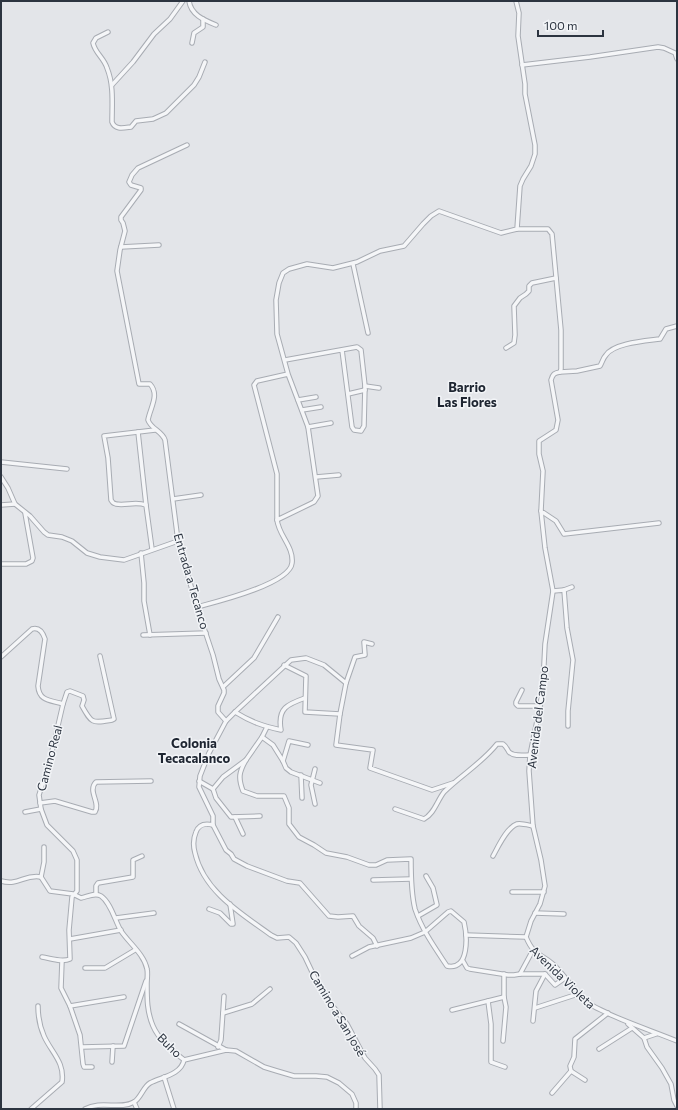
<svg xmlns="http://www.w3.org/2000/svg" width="678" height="1110" viewBox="0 0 678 1110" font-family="Commissioner,sans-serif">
<rect width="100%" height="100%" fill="#e3e5e9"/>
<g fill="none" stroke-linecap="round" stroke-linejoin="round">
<defs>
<g id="minor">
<path d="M189,1C191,15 204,20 216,25"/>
<path d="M108,32L96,38L93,43C95,53 104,58 107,68C114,85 112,104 112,122C115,130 123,128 131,127L136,121L153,119L166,113L194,85L199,77L205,62"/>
<path d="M192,43L194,33L203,27V19"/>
<path d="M522,65L590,57L658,47L664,48L675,53L677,59"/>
<path d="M112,85L133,62L154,34L170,19L183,1"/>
<path d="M187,145L138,168L132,175L129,182L131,185L141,188V190L121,217V220L123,223L125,231L120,250L117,271L139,384H150C160,395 150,408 148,420C151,429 162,431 165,440L178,541L197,607L213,655L219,679L224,690V693L218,706V712L226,721"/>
<path d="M517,229H548L552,234L561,330V369L560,372C554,373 553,374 551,380L558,420L556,430L539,441V454L543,471L541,511L556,521L564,534L659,523"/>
<path d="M121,247L159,245"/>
<path d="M353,264L368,333"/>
<path d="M506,348L514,343L515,335L514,306L520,298L526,294L529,291V286L532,283L556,278"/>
<path d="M285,360L357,347L361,350L365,386L364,426L361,431L354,430L352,427L342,350"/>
<path d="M560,372L577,371L600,366C602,363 603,358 606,355C614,343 645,341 660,339L666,329L677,326"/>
<path d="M288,374L257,381L254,385L277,474V520L310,504L314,502L318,496L308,427L288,374L277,334L276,300L279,283L283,273L289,269L307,264L333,268L357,262L380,251L404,246L423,224L431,216L439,211L501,233L517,229L520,186L523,179L531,166L535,154V145L525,94V84L518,36L519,13L516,1"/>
<path d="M365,386L379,388"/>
<path d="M348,394L365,390"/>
<path d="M298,400L316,397"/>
<path d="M302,410L321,407"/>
<path d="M308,427L331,423"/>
<path d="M138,432L146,505"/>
<path d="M1,462L67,469"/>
<path d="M1,477L8,488L15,504L30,516L44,532L48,535L62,537L72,541L87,553L100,557L124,560L178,541"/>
<path d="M316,477L339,475"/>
<path d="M173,499L201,495"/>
<path d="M1,505L15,504"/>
<path d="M541,511L545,548L553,591L545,644L543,684L540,706L530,755L529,771L533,826L541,860L545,886L540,904L531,921L526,937C534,956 540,953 553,964C566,976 574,992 588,1003C595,1008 602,1010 609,1014C631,1024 655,1032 677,1041"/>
<path d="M152,549L146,505C135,501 126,506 116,504C113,503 113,503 111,500L108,458L104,436L155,430"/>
<path d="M141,553L144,583V601L150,635"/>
<path d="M1,564H26L32,561L33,558L25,513"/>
<path d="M564,590L572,587"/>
<path d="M553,591L564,590L567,628L573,660L568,711V726"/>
<path d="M197,607C216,602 290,584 292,563C294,547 279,536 277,520"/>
<path d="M143,635L206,633"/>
<path d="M372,644L364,642L365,655L355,657L346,683L340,714L336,745L373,750L370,768L432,790L453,783"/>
<path d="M1,657L32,629C39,627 43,633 45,639L38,686C39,701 50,700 63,704"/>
<path d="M284,665L306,676L305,712L340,714"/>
<path d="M346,683L324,665L306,658L291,660L235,712L226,721L209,753L200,776L199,787L213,816V825C205,823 199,824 196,832C193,839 193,846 195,853C204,892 242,914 271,935L277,938L289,937L296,943L305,957L314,976L327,999L347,1024L365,1058L375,1069L379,1075L380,1109"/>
<path d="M223,687L254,658L278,617"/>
<path d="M522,690L516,702V704L518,706H540"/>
<path d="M235,712C251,722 263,726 281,730C277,708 288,704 305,698"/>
<path d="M262,737L273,745L283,761L286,768L291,772L320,783"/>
<path d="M246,760C239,772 238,778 243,791L257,796H284L289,808V824L299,837L314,845L326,853L347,857L369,865H376L387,860L411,859C411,875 411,893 415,909C422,930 435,948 447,966C470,971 467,935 464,922L451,911L448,912L425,932L411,938L369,947L352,956"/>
<path d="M283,761L289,741L308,745"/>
<path d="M301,775L302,798"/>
<path d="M199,781L213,789"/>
<path d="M213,789L223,777L246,760L262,737L267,727"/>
<path d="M213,789L216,798L231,817L260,816"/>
<path d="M40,803L55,801L92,812H95C101,803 87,791 96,782L151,781"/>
<path d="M315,804L311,785L315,769"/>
<path d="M395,809L424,819C434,814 437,801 444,792C461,775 482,763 497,744H503C506,746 507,749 509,752C514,757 524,755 530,755"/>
<path d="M25,812L41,809"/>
<path d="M235,817L243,834"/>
<path d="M213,825L226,850L231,854L234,859L247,866L287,881L300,883L329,916L338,917L353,916L359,926L373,938L377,946"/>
<path d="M493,856C498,847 507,827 517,824C521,823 528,825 533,826"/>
<path d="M41,877L50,891L73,894L81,898C87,897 95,892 101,896C111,903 115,921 121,931C129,943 144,954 147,969C148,973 147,979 147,984C147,999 147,1012 153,1026C159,1040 172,1050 184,1060L226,1050L236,1051L264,1067L277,1071L294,1076H316L327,1077L339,1083L352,1094L356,1103V1109"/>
<path d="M41,877L44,862V847"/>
<path d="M373,880L411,879"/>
<path d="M1,881C19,886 24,874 41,877"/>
<path d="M512,892H544"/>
<path d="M96,894V886L98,883L133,877V860L142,856"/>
<path d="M209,909L220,913L231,924H233L230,904"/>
<path d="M535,913L564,914"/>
<path d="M418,916L437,905L433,888L426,876"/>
<path d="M116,918L154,913"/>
<path d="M466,935L526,937"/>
<path d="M70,939L121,930"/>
<path d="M42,957C50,958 62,963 70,959L69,930L72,897L77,891V860L73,851L47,825L41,809L39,795L50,760L63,704L67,692L70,691L83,696L84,700L82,706C92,724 92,723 112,720L114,719L100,656"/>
<path d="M62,961L61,988L70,1006L80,1035L83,1064L84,1067H92"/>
<path d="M463,961L467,968L470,969L508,975H514L520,974H545L555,985L565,978"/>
<path d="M85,968H105L135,950"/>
<path d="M520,974L533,950"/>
<path d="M488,1001L491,1024V1062L505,1067"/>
<path d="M70,1006L124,997"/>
<path d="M535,1008L578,994"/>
<path d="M452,1010L504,997"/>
<path d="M223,1013L252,1004L270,989"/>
<path d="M533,1021L536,991L545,974"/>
<path d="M179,1024L226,1050"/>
<path d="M628,1024L644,1038L647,1047L662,1068L671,1084L674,1100L677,1106"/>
<path d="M644,1038L656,1034"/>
<path d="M503,1041L506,1007L504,997V974"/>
<path d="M82,1047L124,1046L146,981"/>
<path d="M218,1047L221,1040L224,996"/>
<path d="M599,1049L632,1028"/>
<path d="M112,1062L113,1046"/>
<path d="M571,1071L570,1066L574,1057L575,1039L608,1013"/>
<path d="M164,1077L174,1109"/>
<path d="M552,1093L571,1071L585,1080"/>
<path d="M134,1102L137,1109"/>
<path d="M31,1109L62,1082C65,1062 51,1052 44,1036C40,1027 38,1016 38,1006"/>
<path d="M85,1109C101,1100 120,1110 134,1102C141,1098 143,1087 150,1083C161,1077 181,1075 184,1060"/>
</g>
</defs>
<use href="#minor" stroke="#a8acb3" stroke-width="5.5"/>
<use href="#minor" stroke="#f5f6f8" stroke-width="3.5"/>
</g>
<g text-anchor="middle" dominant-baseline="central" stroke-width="3" stroke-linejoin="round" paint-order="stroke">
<g font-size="12" fill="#2c3440" stroke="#f2f4f7">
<text transform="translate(192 581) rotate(74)">Entrada a Tecanco</text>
<text transform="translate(537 717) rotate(-83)">Avenida del Campo</text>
<text transform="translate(49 758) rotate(-75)">Camino Real</text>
<text transform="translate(563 977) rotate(44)">Avenida Violeta</text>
<text transform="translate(338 1013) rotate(59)">Camino a San José</text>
<text transform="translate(170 1045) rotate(45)">Buho</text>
</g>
<g font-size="13" font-weight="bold" fill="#1e2531" stroke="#f2f4f7">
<text x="467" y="387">Barrio<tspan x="467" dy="15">Las Flores</tspan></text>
<text x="194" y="743">Colonia<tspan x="194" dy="15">Tecacalanco</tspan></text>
</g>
</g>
<rect width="678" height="1110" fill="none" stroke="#2c3440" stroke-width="4"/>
<path d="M538 30v6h65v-6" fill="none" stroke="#2c3440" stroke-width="2"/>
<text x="544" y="30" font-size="12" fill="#2c3440" stroke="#f2f4f7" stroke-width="3" paint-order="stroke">100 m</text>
</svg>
